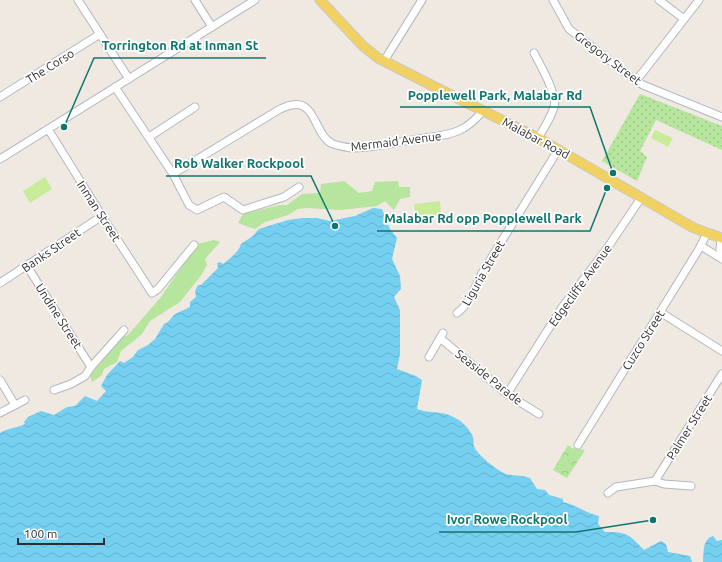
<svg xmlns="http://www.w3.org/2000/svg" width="722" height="562" viewBox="0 0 722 562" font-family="Ubuntu,sans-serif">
<defs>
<pattern id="forest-crowns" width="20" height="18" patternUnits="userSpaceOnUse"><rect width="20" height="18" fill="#b6e59e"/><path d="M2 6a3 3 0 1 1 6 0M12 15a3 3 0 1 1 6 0" fill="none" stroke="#9dc588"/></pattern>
<pattern id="park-dots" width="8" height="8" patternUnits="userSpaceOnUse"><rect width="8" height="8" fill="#b6e59e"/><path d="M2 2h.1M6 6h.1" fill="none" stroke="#9dc588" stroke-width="1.8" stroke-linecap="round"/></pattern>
<pattern id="water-waves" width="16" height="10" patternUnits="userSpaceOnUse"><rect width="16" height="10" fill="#75cff0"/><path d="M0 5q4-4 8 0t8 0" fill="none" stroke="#66b2ce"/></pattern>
</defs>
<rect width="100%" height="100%" fill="#efe9e1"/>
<g fill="#b6e59e">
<path d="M344,181L359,193L372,191L375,182L398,181L399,187H410V197L400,199L394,210L385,201L377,206L341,210L306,208L298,209L288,215L265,222L255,229L238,223L243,214L280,205H287L302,194L320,193L321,184Z"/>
<path d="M214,240L220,242L205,259L207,265L202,274L180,302L150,321L142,334L121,351L117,362L104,369L102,375L92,382L90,375L123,337L128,335L161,297L197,244Z"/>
</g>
<path fill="url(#forest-crowns)" d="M568,445L572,448L585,450L567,478L553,470Z"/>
<path fill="url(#park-dots)" d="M640,94L722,126V150L656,120L640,151L647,157L637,181L602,161Z"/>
<g fill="#c9ec9a">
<path d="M655,130L673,138L668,147L651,138Z"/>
<path d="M45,177L52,189L30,203L23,191Z"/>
<path d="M440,201L441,215L416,218L414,204Z"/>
</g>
<g fill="url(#water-waves)">
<path d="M373,208L382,209L390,229L397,238L392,259L400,276L401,289L394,297L400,310V354L397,369L416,376L422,380L417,409C430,414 444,410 457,419C463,422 470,430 473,437C474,440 473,443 474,446C476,454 498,471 506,474C514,476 522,475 530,478L537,489L545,490L549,495L563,499V502C577,505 585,513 599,516L598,524L605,532C627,532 629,534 644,550L661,541L666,544L668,552L690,556L692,562H0V433C8,428 17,428 25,424L24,422L28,417L41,411L54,415L67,407L75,406L85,396L97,401L106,391L101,386L107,375L120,361L124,363L133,357L138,350L148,345L155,339L164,324L168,322L175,314L190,307V302L196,297L195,291L198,285H201L218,268L217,263L220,262L223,264C229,259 239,252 241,244L253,236L259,229L288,220L302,218H317L330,221L355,216Z"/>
<path d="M713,536L717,541L722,540V562H703C704,552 702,540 713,536Z"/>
</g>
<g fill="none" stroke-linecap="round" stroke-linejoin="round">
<defs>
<g id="minor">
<path d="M78,0L129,79"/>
<path d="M195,0L212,27"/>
<path d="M553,0L569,29L636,81L643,85L722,117"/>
<path d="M659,0L684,19"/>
<path d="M534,53C540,64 558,96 554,107C551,118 544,128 538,138"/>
<path d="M384,61L422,0"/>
<path d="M636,81L699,0"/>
<path d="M115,87L173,174L189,205L197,210L224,197L243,210L284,197L299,187"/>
<path d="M0,97L100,34"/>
<path d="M48,129L102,216L152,293L158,289L194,245"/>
<path d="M149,137L195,107"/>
<path d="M0,159L255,0"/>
<path d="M173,174L280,109C284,108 288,105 292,105C316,100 315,137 333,144C339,146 345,147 351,148C371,148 392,143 412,140C427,137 446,137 460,130C469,126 476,119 483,111"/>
<path d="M721,237L720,250L722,255"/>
<path d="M701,246L722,259"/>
<path d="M27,266L91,367"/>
<path d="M0,283L102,216"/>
<path d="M660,312L722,351"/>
<path d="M457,313C469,305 475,287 482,273L558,150"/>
<path d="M440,338L507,394L539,414"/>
<path d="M429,357L443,333"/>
<path d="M0,380L15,405"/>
<path d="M54,390L71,384L85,376L91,367L124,330"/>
<path d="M507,394L563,306L606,250L641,198"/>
<path d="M0,413L25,400"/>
<path d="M578,445L699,249L707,233"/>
<path d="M655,481L722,374"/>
<path d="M608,493L616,487L655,481L664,484L691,486"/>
</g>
<path id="major" d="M320,0L362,45L378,58L439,89L538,138L692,227L707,233L722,238"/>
</defs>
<use href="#minor" stroke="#b4b7c1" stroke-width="9"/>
<use href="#major" stroke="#c9c9c9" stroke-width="11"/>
<use href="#minor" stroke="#fff" stroke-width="7"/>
<use href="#major" stroke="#f2d163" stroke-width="9"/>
</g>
<g text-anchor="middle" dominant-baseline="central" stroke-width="3.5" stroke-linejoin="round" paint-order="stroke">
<g font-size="12" fill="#2e2e2e" stroke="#fff">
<text transform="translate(608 58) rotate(37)">Gregory Street</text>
<text transform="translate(50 66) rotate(-32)">The Corso</text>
<text transform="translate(536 138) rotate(28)">Malabar Road</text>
<text transform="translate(396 141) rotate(-7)">Mermaid Avenue</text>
<text transform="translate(99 211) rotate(57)">Inman Street</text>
<text transform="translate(51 250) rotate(-34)">Banks Street</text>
<text transform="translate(483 273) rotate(-60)">Liguria Street</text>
<text transform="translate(580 285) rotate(-54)">Edgecliffe Avenue</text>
<text transform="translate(59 316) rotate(57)">Undine Street</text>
<text transform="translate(643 340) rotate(-58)">Cuzco Street</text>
<text transform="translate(489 377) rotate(38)">Seaside Parade</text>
<text transform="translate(689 427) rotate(-58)">Palmer Street</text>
</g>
</g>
<path fill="none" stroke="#0f766e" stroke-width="1.5" d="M64 127L94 58H266M613 173L590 107H400M335 226L311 176H166M607 188L590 231H377M653 520L576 532H439"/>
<g fill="#0f766e" stroke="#fff" stroke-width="1.5">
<circle cx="64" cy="127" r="4"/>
<circle cx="613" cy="173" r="4"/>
<circle cx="335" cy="226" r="4"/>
<circle cx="607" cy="188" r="4"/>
<circle cx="653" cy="520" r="4"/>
</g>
<g font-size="13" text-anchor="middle" font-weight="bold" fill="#0f766e" stroke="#fff" stroke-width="3.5" stroke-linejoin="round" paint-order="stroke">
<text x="180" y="50">Torrington Rd at Inman St</text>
<text x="495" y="100">Popplewell Park, Malabar Rd</text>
<text x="239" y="168">Rob Walker Rockpool</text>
<text x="483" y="223">Malabar Rd opp Popplewell Park</text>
<text x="507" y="524">Ivor Rowe Rockpool</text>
</g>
<path d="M18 538v6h86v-6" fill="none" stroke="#2e2e2e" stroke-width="2"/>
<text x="24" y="538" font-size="12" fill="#2e2e2e" stroke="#ffffff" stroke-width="3" paint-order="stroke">100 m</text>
</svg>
